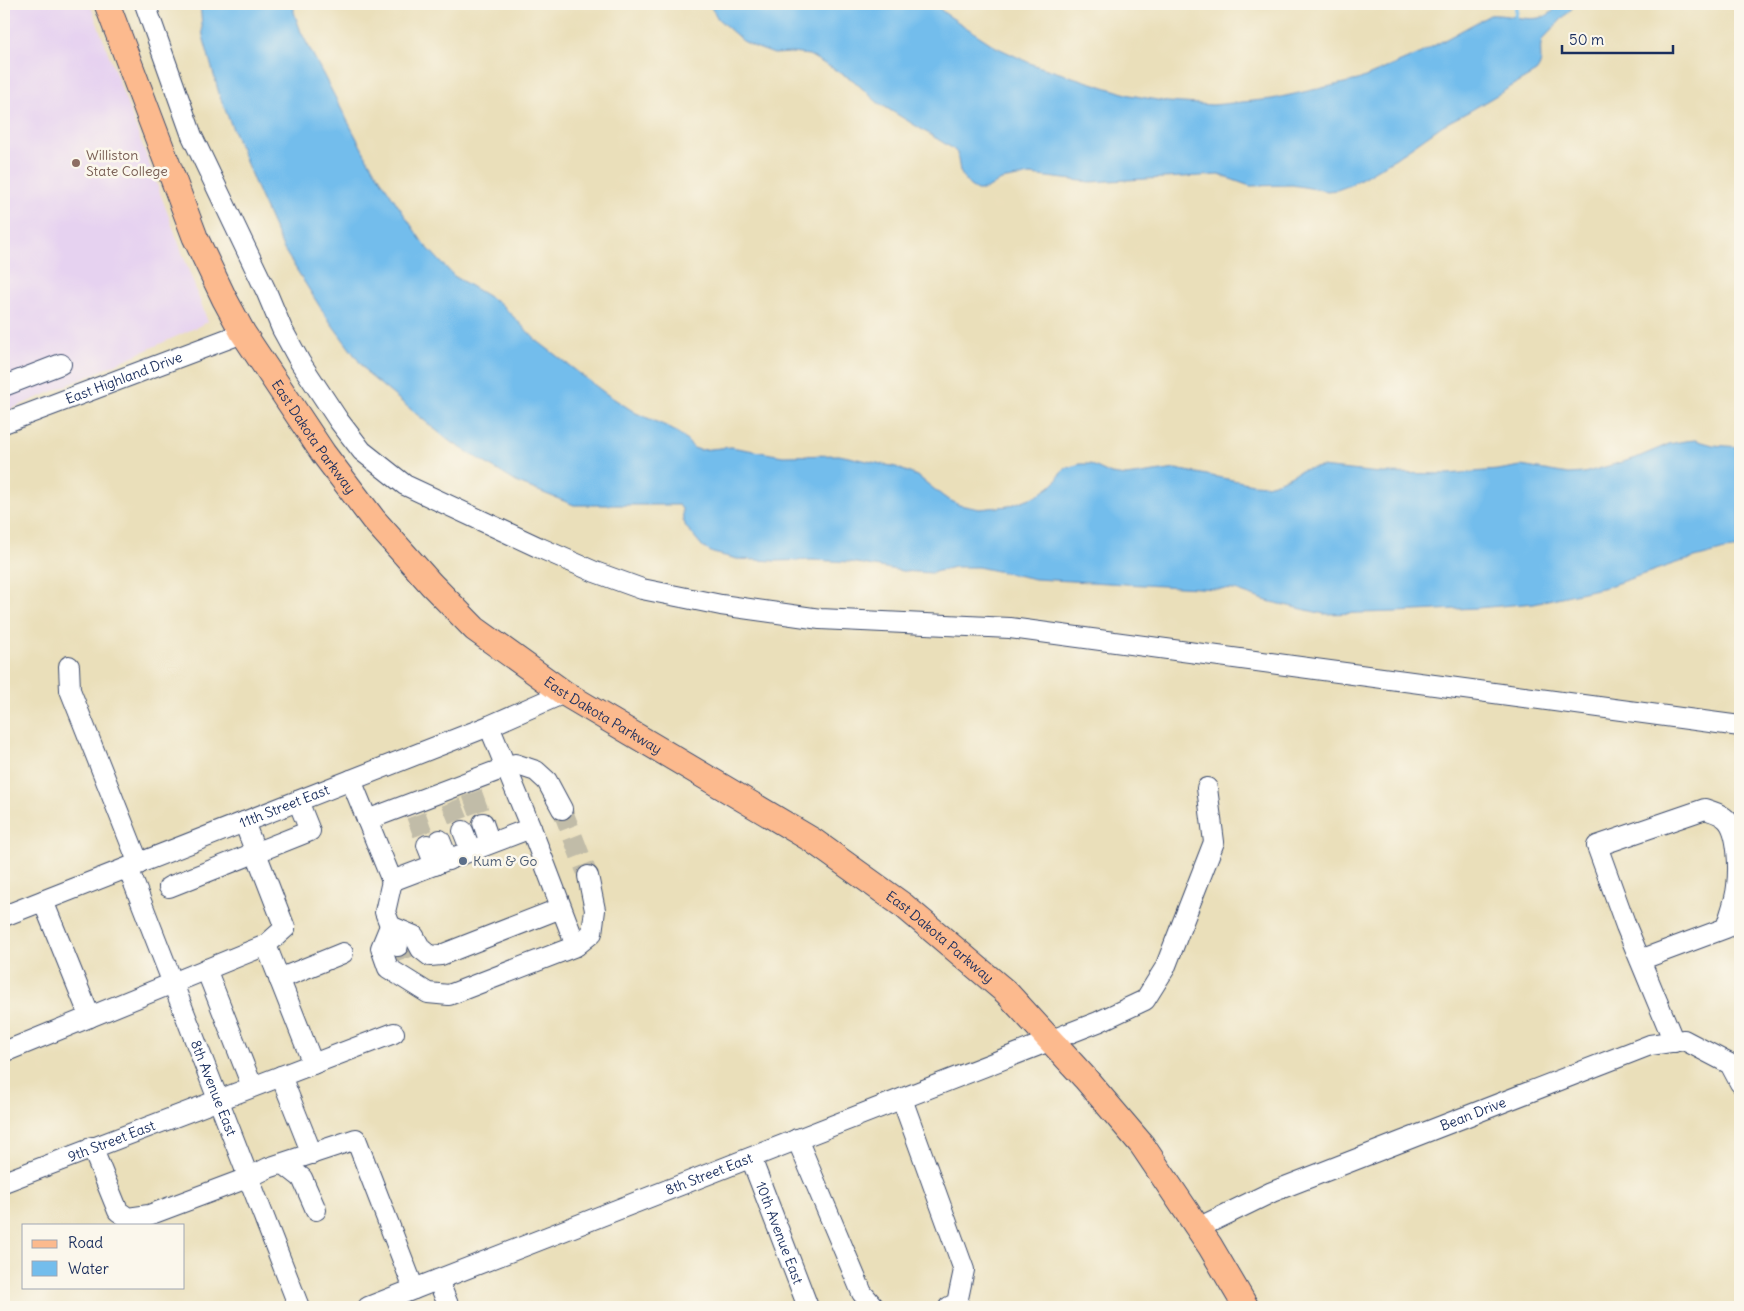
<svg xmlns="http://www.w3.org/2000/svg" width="1744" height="1311" viewBox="0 0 1744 1311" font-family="Delius,sans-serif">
<rect width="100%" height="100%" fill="#fbf7ec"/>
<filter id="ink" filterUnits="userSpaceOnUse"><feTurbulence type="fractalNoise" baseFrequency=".02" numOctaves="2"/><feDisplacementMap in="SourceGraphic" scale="10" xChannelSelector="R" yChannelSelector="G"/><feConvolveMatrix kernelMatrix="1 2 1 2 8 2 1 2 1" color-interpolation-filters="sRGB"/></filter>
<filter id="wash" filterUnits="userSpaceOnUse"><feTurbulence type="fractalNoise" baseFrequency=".0096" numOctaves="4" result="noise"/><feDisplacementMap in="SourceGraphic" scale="20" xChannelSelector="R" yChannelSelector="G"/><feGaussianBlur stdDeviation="1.12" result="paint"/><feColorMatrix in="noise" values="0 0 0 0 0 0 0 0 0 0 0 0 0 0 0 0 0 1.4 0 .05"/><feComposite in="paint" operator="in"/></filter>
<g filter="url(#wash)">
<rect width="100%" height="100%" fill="#eadfba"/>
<path fill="#e6d2f0" d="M4,4H90L208,322L96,373L4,412Z"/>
<g fill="#73bdec" stroke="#4776a5">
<path d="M200,4H294V12L301,32L368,160L423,243L454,276L501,304L536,340L605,393L636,413L666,426L681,435L694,448L700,450L731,447L783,456L839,455L896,467L919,477L944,497L959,505L980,509L1009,506L1038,495L1050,487L1057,480L1060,473L1066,468L1080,464H1090L1111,474L1126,476L1176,469L1253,484L1267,485L1280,481L1302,470L1320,467L1380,473L1448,474L1498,470L1521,466L1568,474L1584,473L1636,458L1669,444L1685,441L1695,440L1713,445L1740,447V548L1725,550L1676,563L1606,587L1534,603L1477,608L1396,612L1324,614L1267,601L1235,590L1035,579L978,567H954L931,573L902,571L851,562L812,560L775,561L737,559L713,553L704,548L686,527L683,519L682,509L679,505H574L518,483L448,440L369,375L325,315L283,248L257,189L220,97L203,36Z"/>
<path d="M709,4H934L946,14L996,47L1034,65L1130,95L1168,102L1213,105L1272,99L1358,80L1417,55L1490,15C1512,13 1544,30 1558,4H1576L1542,40C1538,52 1545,62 1536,72L1468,112L1443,125L1396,158L1364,177L1348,186L1337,190L1327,191L1292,185L1250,186L1219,175L1090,182L1030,175L1001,180L989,188L983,190H977L970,186L964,179L960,171L957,153L952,148L877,102L853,80L809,55L791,53L774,54L755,47L743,41L718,19Z"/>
</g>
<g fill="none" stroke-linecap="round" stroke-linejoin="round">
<path stroke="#73bdec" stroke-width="4.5" d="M1515,22L1517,4"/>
</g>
</g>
<g filter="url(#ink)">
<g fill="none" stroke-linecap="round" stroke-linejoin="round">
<g stroke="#c1bca8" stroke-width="20" stroke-dasharray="20 10" stroke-linecap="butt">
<path d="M472,793L483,823"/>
<path d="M451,802L463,831"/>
<path d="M562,809L588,876"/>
<path d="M416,815L427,845"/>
<path d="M398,946L403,960"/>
</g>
<defs>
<g id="minor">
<path d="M145,4L192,136L267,293L282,329L300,362L339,421L362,451L405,485L538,547L595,572L642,589L721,605L820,619L1010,628L1740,726"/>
<path d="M4,386L61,364"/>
<path id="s1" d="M4,423L243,333"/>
<path d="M69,666L70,690L139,864"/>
<path d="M351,780L392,881L531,828L489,726"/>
<path d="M367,820L515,764L536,771L547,781L562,809"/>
<path d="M483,823L490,843"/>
<path d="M531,828L576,946L449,995L428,993L388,968L381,948L390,926L414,936L421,949L430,956L441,955L561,908"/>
<path d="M463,831L471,851"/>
<path d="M440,840L448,860"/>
<path d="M427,845L435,865"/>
<path id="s2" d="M128,868C184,1015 243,1160 299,1307"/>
<path d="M392,881L385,912L398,946"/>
<path d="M169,887L310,831L298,801"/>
<path d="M43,901L90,1017"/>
<path id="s3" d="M4,916L489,726L564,693"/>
<path d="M266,945L313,1064"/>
<path d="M576,946L592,933L595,910L588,876"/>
<path d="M1640,960L1726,928C1730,914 1736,900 1737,886C1739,870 1739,831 1726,819C1720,813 1713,812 1705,809L1597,846L1626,926L1674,1042"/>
<path d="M206,969L252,1086"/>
<path d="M279,979L343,953"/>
<path d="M4,1052L266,945L285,928L244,822"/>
<path d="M281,1076L312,1154"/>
<path d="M902,1099L964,1270L957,1303L949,1307"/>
<path d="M797,1139L862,1293L874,1307"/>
<path d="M92,1147L118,1211L128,1218L149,1215L250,1177L268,1168L356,1139L414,1289"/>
<path id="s4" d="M751,1158L808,1307"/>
<path d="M284,1164L302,1178L316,1210"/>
<path id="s5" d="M4,1182L394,1033"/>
<path id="s6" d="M1198,1228L1272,1192L1650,1045L1684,1040L1730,1064L1740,1083"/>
<path d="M438,1280L449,1307"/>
<path id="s7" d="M368,1307L1098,1022L1145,1000L1165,968L1214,842L1207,788"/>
</g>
<g id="major">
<path id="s8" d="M107,4L195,237L224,298L243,333L323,453L373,519L431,584L475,629L564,693L812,840L904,906L1007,993L1085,1078L1142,1145L1210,1246L1246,1307"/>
</g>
</defs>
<use href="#minor" stroke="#3a496c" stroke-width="22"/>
<use href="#major" stroke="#3a496c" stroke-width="27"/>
<use href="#minor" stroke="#fff" stroke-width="20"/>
<use href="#major" stroke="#fcba8e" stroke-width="25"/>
</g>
</g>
<circle fill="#8d6e63" stroke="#fbf7ec" stroke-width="2" cx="76" cy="163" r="5"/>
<circle fill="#5c6f8a" stroke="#fbf7ec" stroke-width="2" cx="463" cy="861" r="5"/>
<g text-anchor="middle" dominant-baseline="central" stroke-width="5" stroke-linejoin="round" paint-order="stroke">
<g font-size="14" fill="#785e54" stroke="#fbf7ec" text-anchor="start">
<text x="86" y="155">Williston<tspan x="86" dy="16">State College</tspan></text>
</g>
<g font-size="14" fill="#1b2f5e" stroke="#fbf7ec">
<text stroke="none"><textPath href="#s1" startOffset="128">East Highland Drive</textPath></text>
<text stroke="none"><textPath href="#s8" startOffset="482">East Dakota Parkway</textPath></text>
<text stroke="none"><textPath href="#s8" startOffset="888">East Dakota Parkway</textPath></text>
<text stroke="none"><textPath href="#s3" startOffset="301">11th Street East</textPath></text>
<text stroke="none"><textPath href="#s8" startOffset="1292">East Dakota Parkway</textPath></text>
<text stroke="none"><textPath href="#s2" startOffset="236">8th Avenue East</textPath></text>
<text stroke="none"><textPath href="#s6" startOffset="298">Bean Drive</textPath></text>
<text stroke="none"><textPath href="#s5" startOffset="115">9th Street East</textPath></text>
<text stroke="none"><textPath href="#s7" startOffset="366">8th Street East</textPath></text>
<text stroke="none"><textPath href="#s4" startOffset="80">10th Avenue East</textPath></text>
</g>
<g font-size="14" fill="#4e5e75" stroke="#fbf7ec" text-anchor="start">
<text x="473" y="861">Kum &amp; Go</text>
</g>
</g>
<rect width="1744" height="1311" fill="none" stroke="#fbf7ec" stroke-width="20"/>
<rect x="22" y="1224" width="162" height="65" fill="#fbf7ec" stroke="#a1a7b3"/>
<rect x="32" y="1240" width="25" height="8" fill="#fcba8e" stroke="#a1a7b3"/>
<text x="68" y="1248" font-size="15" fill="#1b2f5e">Road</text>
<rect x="32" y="1261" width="25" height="15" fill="#73bdec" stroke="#a1a7b3"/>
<text x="68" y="1274" font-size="15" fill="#1b2f5e">Water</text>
<path d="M1562 45v8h111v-8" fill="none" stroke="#1b2f5e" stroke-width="2.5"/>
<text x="1569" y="45" font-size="15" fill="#1b2f5e" stroke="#fbf7ec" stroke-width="4" paint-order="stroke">50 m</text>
</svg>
